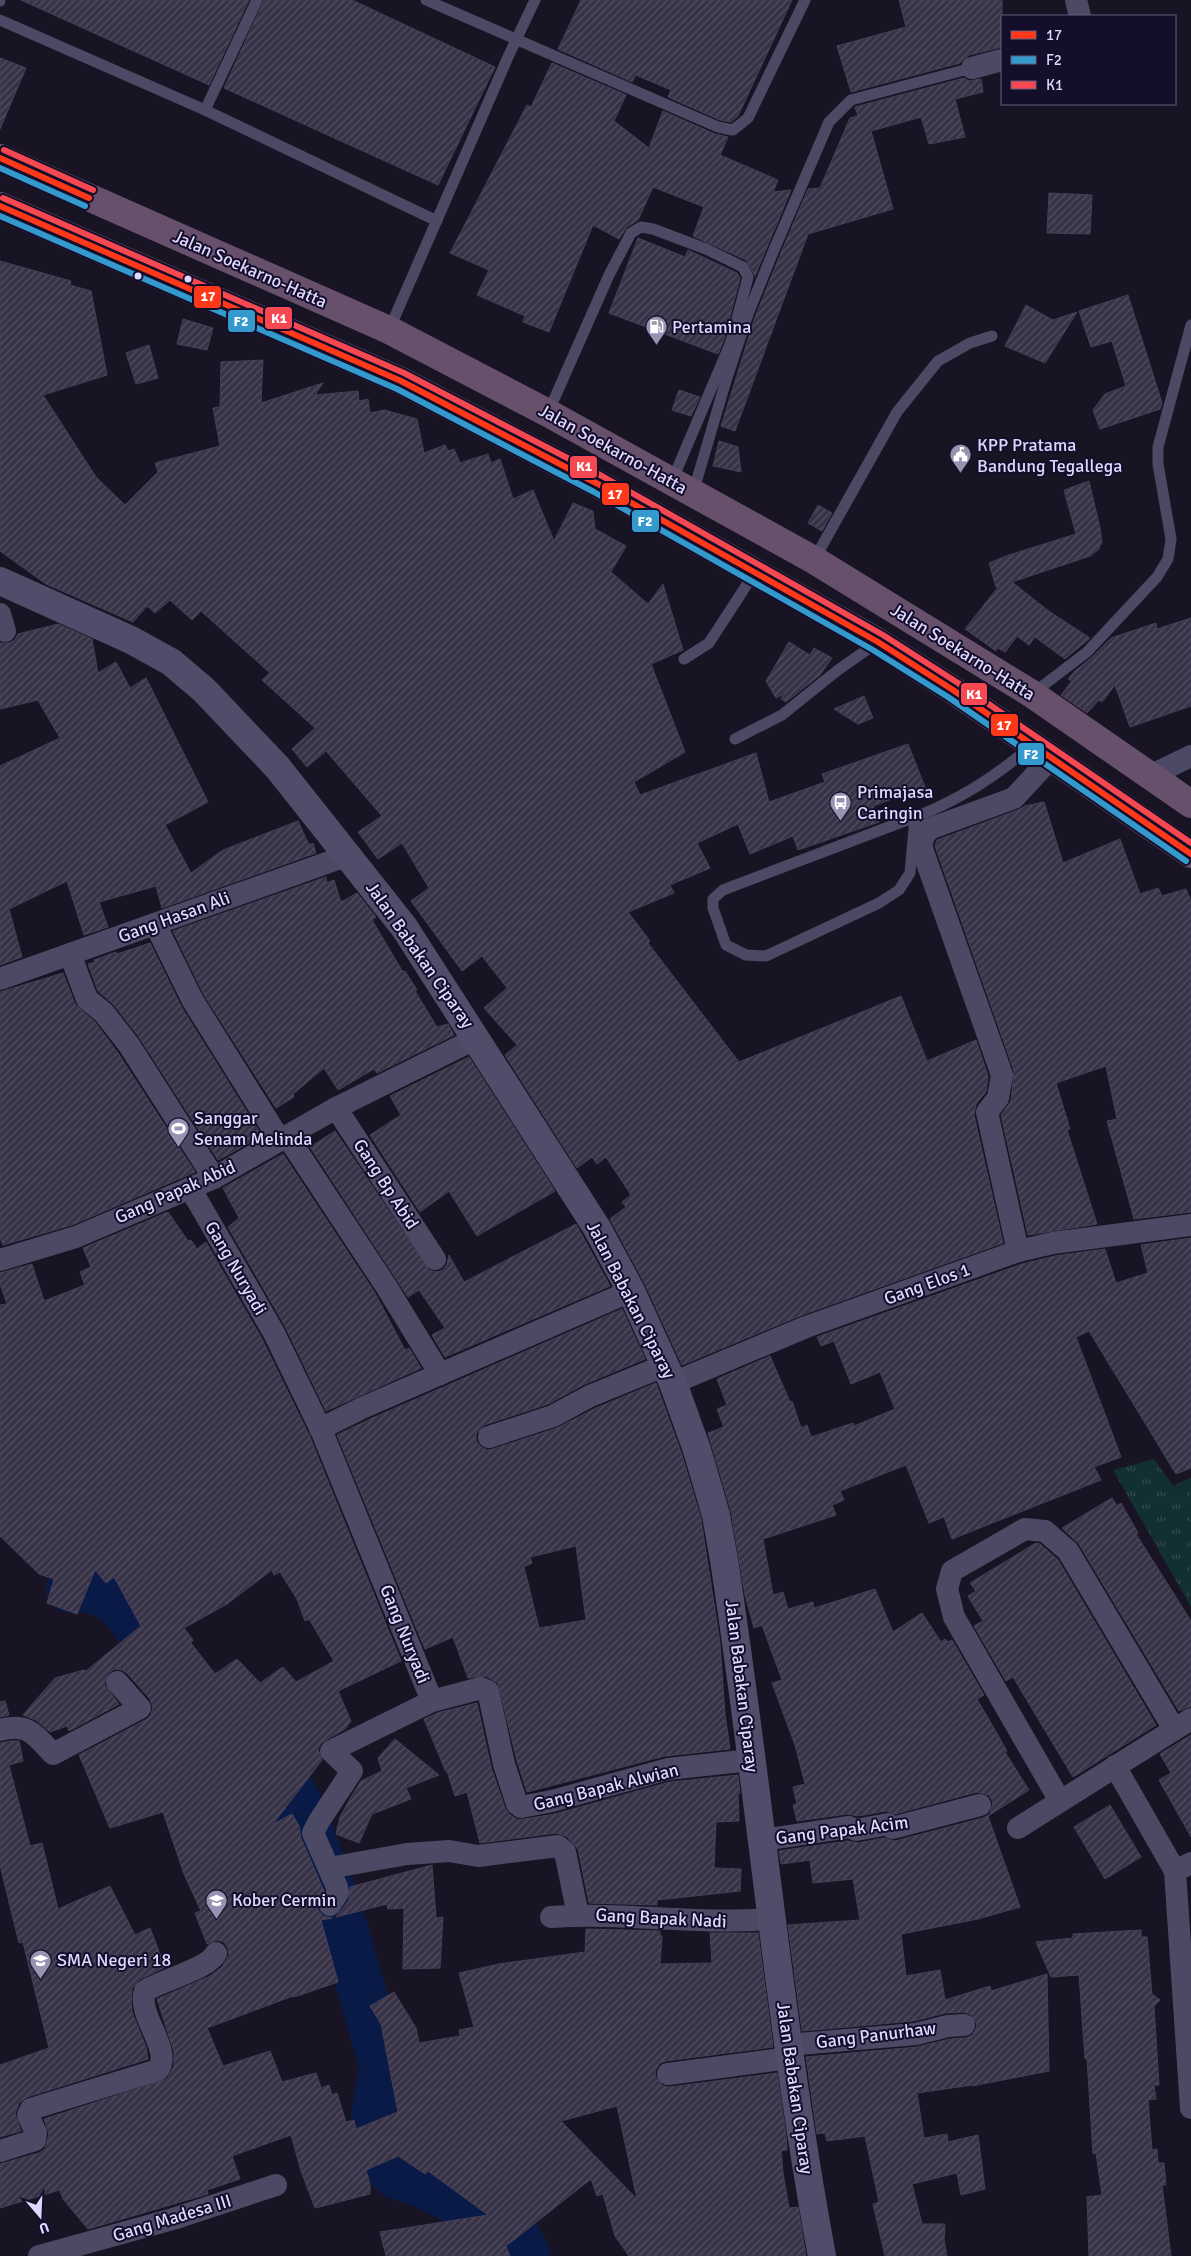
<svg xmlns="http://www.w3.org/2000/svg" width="1191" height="2256" viewBox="0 0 1191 2256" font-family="Signika,sans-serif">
<defs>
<pattern id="grass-tufts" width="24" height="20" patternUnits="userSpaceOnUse" patternTransform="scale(1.25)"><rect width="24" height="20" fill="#122f32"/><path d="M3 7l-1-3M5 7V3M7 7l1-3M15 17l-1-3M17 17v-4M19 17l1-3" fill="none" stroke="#344c51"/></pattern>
<pattern id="building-hatch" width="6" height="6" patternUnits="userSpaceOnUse" patternTransform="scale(1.25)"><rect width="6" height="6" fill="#373246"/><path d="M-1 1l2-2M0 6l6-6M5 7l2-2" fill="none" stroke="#544f62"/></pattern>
</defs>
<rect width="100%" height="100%" fill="#181424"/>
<path fill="url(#grass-tufts)" d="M1154,1459L1173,1486L1191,1477V1607L1113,1470Z"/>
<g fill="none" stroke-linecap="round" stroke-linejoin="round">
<g stroke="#091a47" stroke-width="48">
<path d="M70,1589C78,1589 89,1588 97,1591C124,1599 135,1626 152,1645"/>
<path d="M250,1749L280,1776L295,1797L335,1897L381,2058L384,2075L379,2088L373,2132L377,2156L398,2176L419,2182L512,2229L527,2256"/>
</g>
</g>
<g fill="url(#building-hatch)" stroke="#453f57" fill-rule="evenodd">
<path d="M21,0H249L209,85Z"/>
<path d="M264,0H352L495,67L438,185L224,88Z"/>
<path d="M581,0H792L738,116L731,122L720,120L668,97L671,90L636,75L632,82L558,49Z"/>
<path d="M899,0H1002V47L969,55L960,63L851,92L837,46L906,27Z"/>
<path d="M0,58L26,68L0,129Z"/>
<path d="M552,63L626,95L614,121L649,148L663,111L715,134L728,137L720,155L778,180L773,192L791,190L755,276L746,260L693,236L704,207L653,187L638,220L627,227L619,239L593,225L549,332L523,322L525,316L477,295L489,270L450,253L527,105L531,107Z"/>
<path d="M964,78L969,81L981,79L983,92L955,99L965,137L929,144L921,117L871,131L893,209L808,234L735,431L721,426L755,317L780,255L808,189L820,188L850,118L858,116L855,107Z"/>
<path d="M1049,193L1092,195L1090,234L1047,233Z"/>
<path d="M638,238L685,257L688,250L737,273L740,278L724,340L718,354L609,313Z"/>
<path d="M0,261L71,281L70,285L91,291L107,375L43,395L96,477L125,505L158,472L155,463L220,446L213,408L220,407L221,362L263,360L261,403L323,383L315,395L358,391L359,401L368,399L370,413L384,410L417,419L424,453L445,445L448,451L454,449L460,463L488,454L491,463L500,459L513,499L533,490L554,541L573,503L593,511L595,529L626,546L611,572L648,604L663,584L683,650L651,664L685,752L634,782L640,795L756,753L769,802L825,782L822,774L908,744L925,787L873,806L879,822L798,850L793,836L750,854L738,824L697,843L710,868L670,885L674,893L628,912L650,941L648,943L739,1062L901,996L927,1061L976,1040L988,1076L986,1092L976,1104L974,1115L1003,1243L802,1315L682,1365L645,1284L610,1219L626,1207L622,1202L631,1195L606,1157L597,1164L592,1157L577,1168L505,1055L517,1045L484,1008L507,988L482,956L462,971L411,901L429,888L402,843L378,859L358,832L382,816L326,751L307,767L292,749L315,728L262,680L270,673L201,611L192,620L170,600L155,613L147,606L133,622L46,584L0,551Z"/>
<path d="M1128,295L1162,403L1160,409L1100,429L1093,410L1105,394L1126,386L1112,341L1091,347L1079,311Z"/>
<path d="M1026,305L1053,320L1077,312L1045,363L1005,346Z"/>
<path d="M183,319L213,328L207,350L177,344Z"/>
<path d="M149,345L158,378L136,384L126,353Z"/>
<path d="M679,390L700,397L691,416L672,410Z"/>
<path d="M719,441L738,447L741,472L713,466Z"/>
<path d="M1089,481L1100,528L1102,542L1098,550L1090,556L1012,582L1050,612L1090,638L1065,659L1035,637L1029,645L1017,636L1005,652L998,648L996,651L965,629L999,586L996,587L989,563L1009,555L1076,534L1064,490Z"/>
<path d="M818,505L832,513L822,531L808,523Z"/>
<path d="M1191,618V706L1130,727L1115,685L1102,702L1099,700L1087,713L1061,695L1072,681L1068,679L1075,671L1092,657L1111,638L1156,623L1157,629Z"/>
<path d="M58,624L92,639L98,673L116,662L130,688L146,678L208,802L165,825L191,873L223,850L298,821L309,845L313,843L316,853L162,908L156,886L99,902L108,927L84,935L67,881L9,909L22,957L0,965V766L60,738L38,700L0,709V643H9L15,640L18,634Z"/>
<path d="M789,642L810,655L814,648L832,658L820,675L786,702L781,699L784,694L776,698L766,681Z"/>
<path d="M864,696L873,718L858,724L834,709Z"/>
<path d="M1044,802L1063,863L1120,839L1140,894L1158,888L1162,896L1186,889L1191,901V1212L1134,1219L1107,1121L1117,1119L1106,1066L1056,1083L1070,1129L1067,1130L1097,1224L1028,1235L1001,1115L1011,1101L1014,1071L935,846L937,840L1018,810L1025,806Z"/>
<path d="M326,877L327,883L334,880L341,902L357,893L376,917L372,920L403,972L405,971L417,990L415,991L437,1027L448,1024L454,1035L377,1073L374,1069L338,1090L324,1068L293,1094L294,1097L276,1108L204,995L173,931Z"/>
<path d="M150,943L182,1008L262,1136L218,1160L139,1037L114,1005L98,991L88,964L95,962L94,960L116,952L117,954Z"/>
<path d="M63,973L75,1004L95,1022L118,1053L195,1172L72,1225L3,1245L0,1238V992Z"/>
<path d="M469,1057L555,1191L477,1236L449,1191L420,1212L370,1135L401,1115L390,1096Z"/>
<path d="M335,1131L429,1270L436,1272L443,1270L447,1264L449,1255L464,1282L576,1224L610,1286L445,1357L432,1335L445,1328L419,1290L408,1297L310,1147Z"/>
<path d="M283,1154L375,1293L405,1350L409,1348L421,1368L326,1411L285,1326L228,1227L239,1218L223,1188Z"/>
<path d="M168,1212L188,1241L191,1240L197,1249L206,1242L262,1339L310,1437L401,1661L338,1691L351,1721L345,1729L321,1743L318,1749L322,1760L273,1824L292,1814L299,1826L301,1838L324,1891L317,1904L318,1910L323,1916L332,1918L321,1920L338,1982L294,1997L293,1996L207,2028L223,2066L270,2051L282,2082L316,2073L321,2088L329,2085L332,2095L337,2093L346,2122L354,2120L356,2129L398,2112L381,2024L370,2006L394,1992L416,2028L419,2043L460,2036L459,2030L474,2027L459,1973L499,1964L585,1952L586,1929L660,1931V1936H662L660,1964L712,1963L710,1933H758L773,2047L666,2061L660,2063L656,2069L655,2076L663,2086L670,2087L777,2073L786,2135L787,2150L781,2151L783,2173L789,2208L798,2207L806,2256H629L615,2236L603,2194L597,2196L591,2179L506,2246L510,2256H386L380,2232L488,2215L428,2171L425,2174L398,2156L366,2170L370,2185V2194L315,2208L301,2171L291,2135L232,2156L240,2179L207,2190L208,2194L88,2229L63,2199L60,2190L0,2208V2164L39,2153L45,2149L49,2134L44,2119L167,2079L174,2066V2052L157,1999L210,1976L222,1967L229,1955L228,1948L224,1942L217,1940L207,1944L195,1913L201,1911L184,1874L163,1812L110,1828L79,1755L147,1719L151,1715L153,1707L150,1699L127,1673L122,1670L115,1669L108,1673L104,1684L119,1704L69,1731L67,1726L50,1732L36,1720L23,1715L55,1678L84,1670L86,1671L141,1626L114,1577L106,1583L95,1570L77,1614L47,1603L54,1579L39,1574L0,1536V1305L7,1304L0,1284V1273L32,1264L44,1301L85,1285L80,1272L91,1267L83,1248ZM272,1570L274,1575L280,1572L297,1599L305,1621L309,1619L334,1661L296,1682L283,1667L260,1683L237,1659L215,1674L191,1643L193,1640L184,1628L227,1604ZM617,2106L637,2199L561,2121Z"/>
<path d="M1191,1238V1468L1176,1474L1089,1331L1076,1337L1121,1457L1094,1467L1101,1480L952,1539L944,1517L929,1523L906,1465L840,1491L844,1500L832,1505L836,1515L763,1539L773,1595L783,1592L788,1609L813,1602L814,1608L875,1589L893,1632L922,1613L941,1642L945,1639L948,1642L952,1640L984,1695L977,1699L1007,1751L1005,1752L1029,1790L988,1816L1020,1907L978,1919L901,1934L906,1976L940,1970L945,2000L990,1986L991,1991L1047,1974L1049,2071L972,2086V2085L917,2093L924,2138L947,2134L948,2142L978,2135L985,2189L961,2195L957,2173L912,2184L922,2224H945L944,2240L947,2256H885L873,2204L879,2202L865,2136L827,2141L825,2133L817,2134L806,2057L917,2047L950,2039L965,2038L971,2036L975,2031L977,2024L970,2014L963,2012L945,2013L914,2021L802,2031L788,1925L860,1920L853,1879L813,1883L810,1860L781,1864L779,1851L847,1841L858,1843L884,1838L895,1841L983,1818L990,1814L993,1802L989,1795L977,1792L895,1814L886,1811L858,1816L847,1814L797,1821L793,1805L797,1804L793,1787L805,1784L795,1745L772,1683L782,1680L762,1625L754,1628L745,1595L731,1511L708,1433L724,1427L717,1409L727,1405L717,1379L770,1356L790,1402L792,1401L801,1428L807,1425L811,1437L853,1423L854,1426L895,1409L880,1372L851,1384L834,1341L821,1346L817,1337L1022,1264L1055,1256L1105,1249L1116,1283L1148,1273L1141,1245Z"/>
<path d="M622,1309L645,1359L585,1384L548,1404L484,1425L476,1434V1441L481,1447L487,1450L493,1449L557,1428L596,1408L656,1383L682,1455L701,1519L720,1643L725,1714L730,1749L665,1756L527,1792L517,1761L498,1683L486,1676L468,1678L453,1637L425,1649L337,1435L368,1420ZM576,1546L586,1620L539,1628L524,1567L532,1563L530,1557Z"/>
<path d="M1112,1498L1117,1506L1121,1503L1138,1533L1136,1534L1191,1621V1706L1179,1711L1079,1544L1062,1528Z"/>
<path d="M1036,1543L1040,1544L1058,1560L1156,1725L1073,1777L1013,1677L1006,1681L974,1626L983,1621L968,1596L976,1591L970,1583Z"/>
<path d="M5,1701L9,1715L0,1717V1702Z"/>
<path d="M477,1703L491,1767L505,1808L509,1814L518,1820L555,1814L670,1782L738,1775L740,1793H738L739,1821L716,1822L714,1868L741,1869L740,1891L657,1900V1905L589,1903L578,1849L566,1836L556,1833L480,1843L467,1792L455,1796L447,1771L446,1772L424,1719L437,1713Z"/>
<path d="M1191,1735V1837L1159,1780L1171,1773L1160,1754Z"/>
<path d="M395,1739L439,1775L406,1788L411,1799L372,1814L359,1843L336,1834L340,1817L351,1797L361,1781L382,1771L378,1758Z"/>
<path d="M11,1741H19L23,1761L9,1765L30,1846L42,1843L58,1909L110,1886L135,1935L150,1928L165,1967L139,1980L132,1989L131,2002L132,2012L146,2047L148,2059L27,2097L19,2103L15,2114L21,2131L0,2137V2065L49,2048L23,1942L19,1943L0,1865V1743Z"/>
<path d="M1110,1805L1141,1857L1105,1879L1074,1827Z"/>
<path d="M432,1865L436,1918L443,1917L440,1968L403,1969L404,1908L388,1909L387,1904L336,1917L349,1900L350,1887Z"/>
<path d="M1141,1930V1937H1147L1152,1994L1160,2000L1154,2006L1159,2085H1154L1156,2099L1148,2100L1152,2150L1157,2149L1158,2163H1164L1166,2185H1162L1171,2256H1089L1087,2197L1102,2195L1096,2153L1093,2154L1087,2058L1085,2059L1079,1975L1051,1977L1036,1942L1073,1938V1934Z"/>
</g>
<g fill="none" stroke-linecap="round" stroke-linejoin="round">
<g stroke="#4c4965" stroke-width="11">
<path d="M426,0L718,127L733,130L748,118L805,0"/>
<path d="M0,1V0"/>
<path d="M0,20L205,110L437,221"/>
<path d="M205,110L257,0"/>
<path d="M389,330L508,57L535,0"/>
<path d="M548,413L609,275L631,233L641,227L653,229L706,249L743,267L748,277L731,342L672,481"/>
<path d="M693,493L725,384L748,314L773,252L829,122L851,100L972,68"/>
<path d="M814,560L897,412L938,361L970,343L992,336"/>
<path d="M684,659L709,643L755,572"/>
<path d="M1032,694L1087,652L1157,577L1168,559L1171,539L1158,464V447L1191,325"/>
<path d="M735,739L782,715L838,670L878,642"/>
<path d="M915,817L910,873L899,890L879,903L766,956L746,955L726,945L713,908V899L723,890L915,817C959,800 997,776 1032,745"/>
</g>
<g stroke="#4c4965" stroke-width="22">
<path d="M1076,0L1080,16"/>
<path d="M972,68L1002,60"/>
<path d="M0,614L5,631"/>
<path d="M1152,775L1191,756"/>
<path d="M155,924L193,1001L280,1140"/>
<path d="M70,954L87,999L104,1013L129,1045L214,1178"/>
<path d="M0,979L349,855"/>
<path d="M336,1108L435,1259"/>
<path d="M287,1136L386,1286L440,1374"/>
<path d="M190,1188L274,1333L322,1432L432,1701L481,1688L488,1691L504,1764L517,1804L521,1807L552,1801L668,1769L751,1760"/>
<path d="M1018,1251L987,1112L998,1098L1002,1075L921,846L924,836L929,829L1014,798L1051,758"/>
<path d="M0,1260L76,1237L214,1178L336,1108L477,1038"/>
<path d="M673,1383L806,1327L1018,1251L1053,1243L1191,1225"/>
<path d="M320,1429L362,1408L631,1291"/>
<path d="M489,1437L553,1416L590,1396L666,1365"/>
<path d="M0,1730C28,1722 35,1735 53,1754L140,1708L117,1682"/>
<path d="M1115,1766L1175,1871"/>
<path d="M1060,1801L954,1617L947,1589L952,1571L1025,1529L1045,1531L1068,1551L1174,1729"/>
<path d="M1018,1828L1191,1719"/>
<path d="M762,1840L849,1827L856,1830L888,1824L892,1828L980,1805"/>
<path d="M1191,1863L1175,1871L1191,2108"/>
<path d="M329,1868L407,1854L449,1851L478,1856L558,1846L565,1852L578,1915"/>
<path d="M330,1905L338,1893L337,1887L313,1833L319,1821L352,1771L331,1751L432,1701"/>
<path d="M551,1917C625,1912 698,1925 772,1919"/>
<path d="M787,2045L916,2034L948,2026L964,2025"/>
<path d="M668,2074L789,2058"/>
<path d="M0,2151L35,2140L36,2133L28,2115L31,2109L158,2070C173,2050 136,2014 145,1991C161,1980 209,1969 216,1953"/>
<path d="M39,2256L173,2219L276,2185"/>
</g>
<path stroke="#504c6a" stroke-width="28" d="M0,581L131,640L171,662L204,690L278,768L404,927L597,1228L631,1291L673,1383L697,1450L716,1515L724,1560C760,1792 779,2025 822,2256"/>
<g stroke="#67506b" stroke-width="28">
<path d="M0,158L389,330L548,413L814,560L1032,694L1191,804"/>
<path d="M0,206L401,381L598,484L878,642L953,690L1191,854"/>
</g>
<defs>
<g id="bus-1">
<path d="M0,158L89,198"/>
<path d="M0,206L401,381L598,484L878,642L953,690L1191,854"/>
</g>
<g id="bus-2">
<path d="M0,168L85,206"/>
<path d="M0,216L397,389L594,492L873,650L948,697L1186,861"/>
</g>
<g id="bus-3">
<path d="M4,150L93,190"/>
<path d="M3,198L404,373L602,476L883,635L958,683L1191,843"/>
</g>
</defs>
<use href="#bus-1" stroke="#150e2a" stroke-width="10"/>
<use href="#bus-2" stroke="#150e2a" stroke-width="10"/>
<use href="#bus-3" stroke="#150e2a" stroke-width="10"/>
<use href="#bus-1" stroke="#ff381a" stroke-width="6"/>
<use href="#bus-2" stroke="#3499cc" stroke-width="6"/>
<use href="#bus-3" stroke="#f54850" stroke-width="6"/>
</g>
<defs>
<symbol id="fuel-pin" viewBox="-11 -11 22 30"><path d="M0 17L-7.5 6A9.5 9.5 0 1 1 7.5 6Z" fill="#9993b2" stroke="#150e2a"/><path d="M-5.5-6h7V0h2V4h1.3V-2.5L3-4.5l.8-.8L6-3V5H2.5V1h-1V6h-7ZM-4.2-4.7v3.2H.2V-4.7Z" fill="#fff"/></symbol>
<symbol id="civic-pin" viewBox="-11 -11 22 30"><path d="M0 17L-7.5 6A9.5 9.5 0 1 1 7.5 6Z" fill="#9993b2" stroke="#150e2a"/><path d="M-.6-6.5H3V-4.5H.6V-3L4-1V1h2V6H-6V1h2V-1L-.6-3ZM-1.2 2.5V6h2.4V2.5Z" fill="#fff"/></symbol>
<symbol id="bus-pin" viewBox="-11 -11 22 30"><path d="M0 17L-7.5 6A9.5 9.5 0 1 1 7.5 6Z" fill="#9993b2" stroke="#150e2a"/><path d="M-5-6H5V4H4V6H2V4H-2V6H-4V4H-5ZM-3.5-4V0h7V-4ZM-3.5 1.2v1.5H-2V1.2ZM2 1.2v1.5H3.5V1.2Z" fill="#fff"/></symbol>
<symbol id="stadium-pin" viewBox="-11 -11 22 30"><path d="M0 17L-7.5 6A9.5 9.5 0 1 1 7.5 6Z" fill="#9993b2" stroke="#150e2a"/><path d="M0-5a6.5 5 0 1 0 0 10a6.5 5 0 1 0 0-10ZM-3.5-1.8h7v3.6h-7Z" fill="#fff"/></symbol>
<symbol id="school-pin" viewBox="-11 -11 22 30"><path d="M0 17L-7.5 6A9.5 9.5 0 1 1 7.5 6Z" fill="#9993b2" stroke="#150e2a"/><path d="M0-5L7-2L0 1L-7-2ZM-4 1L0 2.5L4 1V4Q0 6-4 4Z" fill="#fff"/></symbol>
</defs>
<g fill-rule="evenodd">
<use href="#fuel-pin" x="644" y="314" width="25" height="34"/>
<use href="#civic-pin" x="948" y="442" width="25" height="34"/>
<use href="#bus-pin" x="828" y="790" width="25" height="34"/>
<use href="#stadium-pin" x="166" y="1116" width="25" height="34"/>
<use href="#school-pin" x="204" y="1888" width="25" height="34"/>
<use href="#school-pin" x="28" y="1948" width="25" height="34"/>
</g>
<g fill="#ded7ff" stroke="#150e2a" stroke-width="2">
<circle cx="138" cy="276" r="4.5"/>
<circle cx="188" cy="279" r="4.5"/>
</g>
<g text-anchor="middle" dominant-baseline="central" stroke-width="4" stroke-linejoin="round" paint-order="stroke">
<g font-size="18" fill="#ded7ff" stroke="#150e2a">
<text transform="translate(250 269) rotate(24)">Jalan Soekarno-Hatta</text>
<text transform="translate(613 449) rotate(29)">Jalan Soekarno-Hatta</text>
<text transform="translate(963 652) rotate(32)">Jalan Soekarno-Hatta</text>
<text transform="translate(174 917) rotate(-20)">Gang Hasan Ali</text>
<text transform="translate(420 955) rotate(55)">Jalan Babakan Ciparay</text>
<text transform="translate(386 1184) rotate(57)">Gang Bp Abid</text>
<text transform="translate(175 1192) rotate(-24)">Gang Papak Abid</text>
<text transform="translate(236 1268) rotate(60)">Gang Nuryadi</text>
<text transform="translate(927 1284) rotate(-20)">Gang Elos 1</text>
<text transform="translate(631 1300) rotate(63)">Jalan Babakan Ciparay</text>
<text transform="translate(405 1634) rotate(68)">Gang Nuryadi</text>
<text transform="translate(742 1686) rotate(83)">Jalan Babakan Ciparay</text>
<text transform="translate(606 1787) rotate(-14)">Gang Bapak Alwian</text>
<text transform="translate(842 1830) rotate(-7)">Gang Papak Acim</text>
<text transform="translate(661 1918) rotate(3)">Gang Bapak Nadi</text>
<text transform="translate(876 2035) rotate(-7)">Gang Panurhaw</text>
<text transform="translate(795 2088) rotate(82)">Jalan Babakan Ciparay</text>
<text transform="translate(172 2218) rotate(-17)">Gang Madesa III</text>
</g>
<g font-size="18" fill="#ded7ff" stroke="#150e2a" text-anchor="start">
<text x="672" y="327">Pertamina</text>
<text x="977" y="445">KPP Pratama<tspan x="977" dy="21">Bandung Tegallega</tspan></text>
<text x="857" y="792">Primajasa<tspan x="857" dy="21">Caringin</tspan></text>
<text x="194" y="1118">Sanggar<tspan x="194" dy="21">Senam Melinda</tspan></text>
<text x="232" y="1900">Kober Cermin</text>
<text x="57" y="1960">SMA Negeri 18</text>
</g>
</g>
<g stroke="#150e2a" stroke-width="2">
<rect x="193" y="285" width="29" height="24" rx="5" fill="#ff381a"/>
<rect x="264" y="306" width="29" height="24" rx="5" fill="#f54850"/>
<rect x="227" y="309" width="29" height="24" rx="5" fill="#3499cc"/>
<rect x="569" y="455" width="29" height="24" rx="5" fill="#f54850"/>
<rect x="601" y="482" width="29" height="24" rx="5" fill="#ff381a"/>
<rect x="631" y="509" width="29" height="24" rx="5" fill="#3499cc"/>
<rect x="960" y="682" width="28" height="24" rx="5" fill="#f54850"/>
<rect x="990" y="713" width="29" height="24" rx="5" fill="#ff381a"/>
<rect x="1017" y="742" width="28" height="24" rx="5" fill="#3499cc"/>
</g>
<g font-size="14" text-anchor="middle" font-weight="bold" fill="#fff">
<text x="208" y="301">17</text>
<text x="279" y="323">K1</text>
<text x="241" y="326">F2</text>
<text x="584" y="471">K1</text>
<text x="615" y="499">17</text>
<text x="645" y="526">F2</text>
<text x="974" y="699">K1</text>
<text x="1004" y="730">17</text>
<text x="1031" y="759">F2</text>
</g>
<rect x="1001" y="15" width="175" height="90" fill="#150e2a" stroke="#655e7f"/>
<rect x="1011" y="31" width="25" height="8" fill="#ff381a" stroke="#655e7f"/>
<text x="1046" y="40" font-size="15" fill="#ded7ff">17</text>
<rect x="1011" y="56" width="25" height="8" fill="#3499cc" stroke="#655e7f"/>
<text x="1046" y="65" font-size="15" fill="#ded7ff">F2</text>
<rect x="1011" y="81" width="25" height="8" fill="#f54850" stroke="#655e7f"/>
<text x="1046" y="90" font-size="15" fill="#ded7ff">K1</text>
<g transform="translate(40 2216) rotate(161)" stroke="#150e2a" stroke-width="4" paint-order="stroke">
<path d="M0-4L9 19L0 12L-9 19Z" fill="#ded7ff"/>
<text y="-8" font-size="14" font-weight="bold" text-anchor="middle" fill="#ded7ff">U</text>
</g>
</svg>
